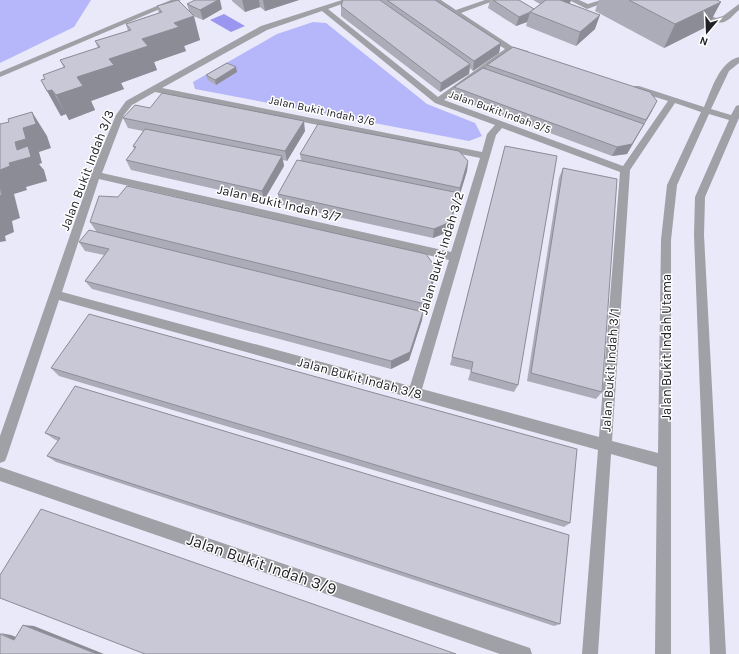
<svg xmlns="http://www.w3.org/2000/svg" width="739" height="654" viewBox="0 0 739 654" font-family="Karla,sans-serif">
<rect width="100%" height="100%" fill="#e9e9f9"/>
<g fill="#b6b6fb">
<path d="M0,0H91L74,27L0,63Z"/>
<path d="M313,22L326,23L427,104L475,123L482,136L469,141L195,89L193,82L277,34Z"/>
</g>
<path fill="#9b97f1" d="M224,14L245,26L231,32L210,20Z"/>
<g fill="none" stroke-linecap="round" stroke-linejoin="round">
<g fill="#a0a0a7" fill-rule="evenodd">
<path d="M171,0H181L0,77V72Z"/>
<path d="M342,0H353L328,9L438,97L505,49L432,0H441L456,10L485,0H496L461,13L513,47L528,51L529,53L525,55L511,52L444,100L623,166L668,101L633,90L632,88L633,86H639L704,107C712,89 719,62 739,57V63L729,71L711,109L731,115L736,106L739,105V118L705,197L704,235L726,654H710L694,235L695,197L729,120L709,114L677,185L671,240V654H655L657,467L611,454L598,654H582L598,450L59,300L7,456L5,461L0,463V436L91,175L116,115L126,101L261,26ZM322,11L435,103L495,125L487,134L482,152L162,88L267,30ZM155,92L480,158L451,252L102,173L124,115L132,105ZM675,103L701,112L667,185L661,240L658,453L612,441L630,170ZM502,128L620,172L599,437L422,389L496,135ZM99,179L449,260L410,386L62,292Z"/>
<path d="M569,0H579L588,4L601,0H612L587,9Z"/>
<path d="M671,0H680L700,11L716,18L723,16L739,4V10C734,14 730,20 724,22C711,26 680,9 671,0Z"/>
<path d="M0,467L524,646L530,648L532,654H500L0,481Z"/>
</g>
</g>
<g fill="#acacb9">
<path d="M232,0H299L265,11L260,7L245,12L232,1Z"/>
<path d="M343,0H435L501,43L499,53L473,71L470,68L469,74L440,92L341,16V6Z"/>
<path d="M490,0H519L534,9L540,4L533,0H571L570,3L595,29L576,46L526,26L527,22L516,26L488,8Z"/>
<path d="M599,0H717L708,26L664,48L595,11Z"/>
<path d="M187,4L222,9L203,20L193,16L200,40L184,46L186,51L154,62L157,70L121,83L124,89L91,101L95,110L69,120L66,114L61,116L41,80L45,79L64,68L60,60L98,48L95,41L128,31L126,24L159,14L157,6L189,11Z"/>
<path d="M487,65L652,111L627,154L612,156L453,97L454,87L486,69Z"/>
<path d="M236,67L237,72L216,85L208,80L206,75Z"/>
<path d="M150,108L305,131L287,161L283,160L284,166L264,200L131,170L126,160L134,149L133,146L143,131L128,128L123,118Z"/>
<path d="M505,146L518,385L514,392L468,380L471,370L450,365Z"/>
<path d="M300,154L468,161L467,171L459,197H458L457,202L448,232L433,238L279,204L278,194L301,160Z"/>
<path d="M563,168L602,392L596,399L527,381L559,178Z"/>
<path d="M90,222L436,268L435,277L424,312H423L422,320L409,360L391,369L92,289L85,281L104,255L85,251L79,242L96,231Z"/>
<path d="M51,368L570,523L564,527L59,376Z"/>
<path d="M45,433L560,624L554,626L56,462L47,456L58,441L54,439Z"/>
</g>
<g fill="#8c8c96">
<path d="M218,0H220L222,9L203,20L200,10Z"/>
<path d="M242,0H259L260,7L245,12Z"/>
<path d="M263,0H299L265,11Z"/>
<path d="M564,0H571L568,7L556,3Z"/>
<path d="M721,2L708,26L664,48L675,24Z"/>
<path d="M530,13L527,22L516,26L519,17Z"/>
<path d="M600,15L595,29L576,46L580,32Z"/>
<path d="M194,16L200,40L184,46L186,51L154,62L157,70L121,83L124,89L91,101L95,110L69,120L56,95L77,77L142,39L174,23Z"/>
<path d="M501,43L499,53L473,71L474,61Z"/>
<path d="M470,64L469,74L440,92L441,83Z"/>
<path d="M236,67L237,72L216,85L215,80Z"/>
<path d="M52,90L66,114L61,116L47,91Z"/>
<path d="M657,101L652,111L641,130L646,120Z"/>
<path d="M32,112L47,136L51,148L39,152L42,163L39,164L44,170L47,181L26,187L27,190L14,194L20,218L12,221L14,232L5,236L6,241L0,242V170L9,163L17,150L15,142Z"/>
<path d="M304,121L305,131L287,161L285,151Z"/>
<path d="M644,124L627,154L612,156L617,147Z"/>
<path d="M282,156L284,166L264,200L262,191Z"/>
<path d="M468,161L467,171L459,197L460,188Z"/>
<path d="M459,193L457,202L448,232L433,238L434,229Z"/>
<path d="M436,268L435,277L424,312L425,304Z"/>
<path d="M423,312L422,320L409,360L391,369V361Z"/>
<path d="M23,625L34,626L104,654H97Z"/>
<path d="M0,633L11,635L26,641L14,640Z"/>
</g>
<g fill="#c8c8d7" stroke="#8c8c96">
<path d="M178,0L194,16L174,23L179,27L142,39L148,46L109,59L114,65L77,77L83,86L56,95L52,90L47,91L41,80L45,79L43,75L65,67L60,60L100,47L95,41L131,30L126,24L162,12L157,6Z"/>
<path d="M195,0H218L200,10L187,4Z"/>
<path d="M343,0H380L470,64L441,83L341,6Z"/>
<path d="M387,0H435L501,43L474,61Z"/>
<path d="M493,0H519L534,9L530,12L519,17Z"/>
<path d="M546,0H560L600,15L580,32L530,12Z"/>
<path d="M629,0H717L721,2L675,24Z"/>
<path d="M513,47L650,92L657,101L646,120L487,65Z"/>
<path d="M227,63L236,67L215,80L206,75Z"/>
<path d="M483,68L644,124L632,144L617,147L454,87Z"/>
<path d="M162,93L304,121L285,151L123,118L135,105L150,108Z"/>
<path d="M32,112L36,124L23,128L26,139L15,142L17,150L28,146L31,157L9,163L10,166L0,170V124L9,122L8,119Z"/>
<path d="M318,124L459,151L468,161L460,188L300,154Z"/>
<path d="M145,129L282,156L262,191L126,160L136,147L133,146Z"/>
<path d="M505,146L557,156L518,385L471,372L473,362L452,357Z"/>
<path d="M297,160L459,193L450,222L434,229L278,194Z"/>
<path d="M563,168L617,179L602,392L531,373Z"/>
<path d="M0,186L2,195L0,196Z"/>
<path d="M127,186L426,254L436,268L425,304L90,222L99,196L118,197Z"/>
<path d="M89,230L423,312L410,352L391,361L85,281L109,249L79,242Z"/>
<path d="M89,314L577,449L570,523L51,368Z"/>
<path d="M75,386L569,535L560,624L47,456L60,438L45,433Z"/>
<path d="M41,509L456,654H145L0,598V575Z"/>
<path d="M23,625L97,654H0V634L14,640Z"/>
</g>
<g text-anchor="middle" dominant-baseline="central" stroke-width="3" stroke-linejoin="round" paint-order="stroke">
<g font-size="11" fill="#212127" stroke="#fff">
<text transform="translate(322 111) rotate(12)">Jalan Bukit Indah 3/6</text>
<text transform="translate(500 112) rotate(20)">Jalan Bukit Indah 3/5</text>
</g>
<g font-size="13" fill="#212127" stroke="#fff">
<text transform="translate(87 170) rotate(-69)">Jalan Bukit Indah 3/3</text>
<text transform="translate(279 203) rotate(13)">Jalan Bukit Indah 3/7</text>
<text transform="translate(441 253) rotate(-73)">Jalan Bukit Indah 3/2</text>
<text transform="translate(666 347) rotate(-90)">Jalan Bukit Indah Utama</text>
<text transform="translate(610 370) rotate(-86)">Jalan Bukit Indah 3/1</text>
<text transform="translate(360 378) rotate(15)">Jalan Bukit Indah 3/8</text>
</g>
<g font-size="16" fill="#212127" stroke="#fff">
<text transform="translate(262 564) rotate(19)">Jalan Bukit Indah 3/9</text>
</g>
</g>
<g transform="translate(707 32) rotate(199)" stroke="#ffffff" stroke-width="3" paint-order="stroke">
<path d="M0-3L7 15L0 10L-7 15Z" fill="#212127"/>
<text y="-6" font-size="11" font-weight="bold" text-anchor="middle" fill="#212127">N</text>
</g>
</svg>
